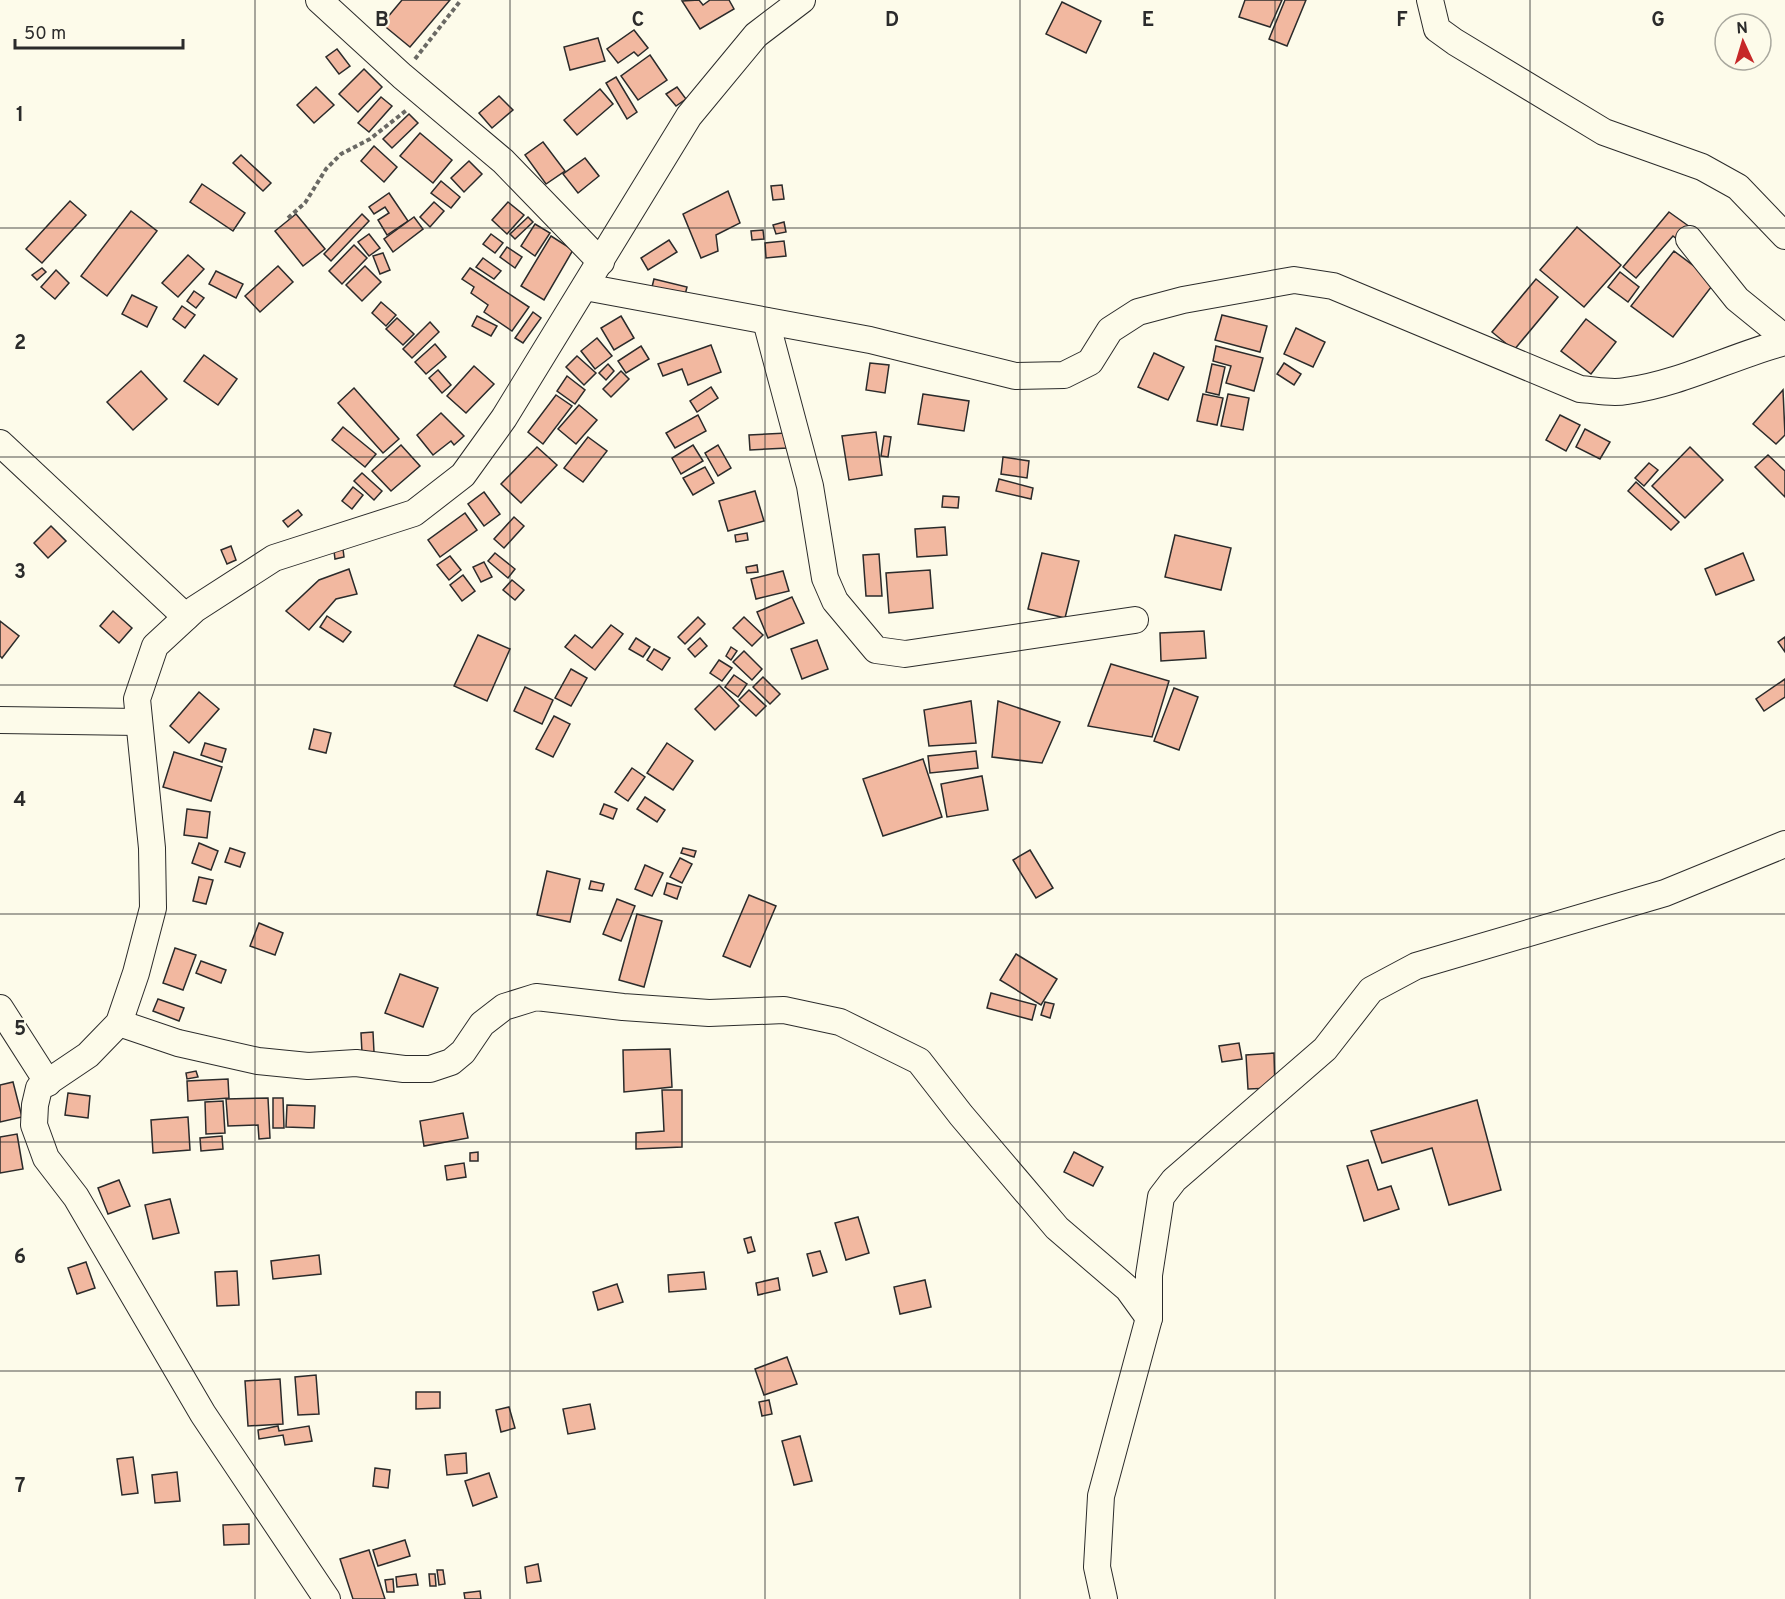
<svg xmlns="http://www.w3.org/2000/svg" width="1785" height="1599" viewBox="0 0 1785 1599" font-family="Overpass,sans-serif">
<rect width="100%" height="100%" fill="#fdfbea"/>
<g fill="#f2b8a0" stroke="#2b2b2b" stroke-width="1.5">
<path d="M402,0H450L410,47L382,24Z"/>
<path d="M699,0L703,5L710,0H729L734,9L700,29L682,1Z"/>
<path d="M1245,0H1282L1270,27L1239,17Z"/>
<path d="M1285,0H1306L1287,46L1269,39Z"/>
<path d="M1062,2L1101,21L1086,53L1046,34Z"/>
<path d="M634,30L648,48L638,56L634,52L618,63L607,49Z"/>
<path d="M598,38L605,61L570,70L564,47Z"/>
<path d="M337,49L350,66L339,74L326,57Z"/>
<path d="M650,55L667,80L638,100L621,76Z"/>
<path d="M364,69L382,87L358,112L339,94Z"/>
<path d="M616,77L637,112L627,119L606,83Z"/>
<path d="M316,87L334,105L314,123L297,105Z"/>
<path d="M677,87L686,99L676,106L666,94Z"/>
<path d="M600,89L613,104L577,135L564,120Z"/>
<path d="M499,96L513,110L492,128L479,113Z"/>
<path d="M381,97L392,106L369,132L358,123Z"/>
<path d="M409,114L418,123L392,148L383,139Z"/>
<path d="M420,133L452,160L433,183L400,156Z"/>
<path d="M543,142L565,171L546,184L525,155Z"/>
<path d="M374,146L397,167L384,182L361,161Z"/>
<path d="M241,155L271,183L263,191L233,163Z"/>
<path d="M585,158L599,176L578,193L563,174Z"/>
<path d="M469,161L482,174L464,192L451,178Z"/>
<path d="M441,181L460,197L451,208L431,193Z"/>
<path d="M202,184L245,213L233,231L190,202Z"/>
<path d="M782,185L784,199L773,200L771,186Z"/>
<path d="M728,191L740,223L716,235L718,251L701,258L683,214Z"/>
<path d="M389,193L408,221L387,235L378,220L389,213L385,207L374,214L369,207Z"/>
<path d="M70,201L86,215L42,263L26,249Z"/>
<path d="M434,202L444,211L430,227L420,217Z"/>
<path d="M508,202L524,215L507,234L492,220Z"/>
<path d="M131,211L157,231L107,296L81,276Z"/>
<path d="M1669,212L1690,227L1678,240L1673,236L1636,278L1623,267Z"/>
<path d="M296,214L325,249L303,266L275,231Z"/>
<path d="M362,214L369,221L331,261L324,254Z"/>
<path d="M414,217L423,229L393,252L384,239Z"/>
<path d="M528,217L533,222L515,239L510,234Z"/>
<path d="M784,222L786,232L776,234L773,225Z"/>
<path d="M535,224L550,233L535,256L521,246Z"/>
<path d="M1577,227L1621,265L1584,307L1540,270Z"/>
<path d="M763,230L764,239L752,240L751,231Z"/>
<path d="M369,234L380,248L369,256L358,242Z"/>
<path d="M491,234L503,243L495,253L483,244Z"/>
<path d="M551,236L573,250L544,300L521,286Z"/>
<path d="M669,240L677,252L648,270L641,258Z"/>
<path d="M784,241L786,256L766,258L765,243Z"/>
<path d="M354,245L367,258L342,284L329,271Z"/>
<path d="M507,247L522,257L515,268L500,257Z"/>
<path d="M1674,251L1715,282L1673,337L1631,306Z"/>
<path d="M383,253L390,270L380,274L373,256Z"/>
<path d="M188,255L204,269L178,297L162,283Z"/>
<path d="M483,258L501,271L494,279L476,267Z"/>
<path d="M278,266L293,282L260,312L245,296Z"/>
<path d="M365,266L381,282L362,301L346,285Z"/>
<path d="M42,268L46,272L37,280L32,275Z"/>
<path d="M470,268L529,307L512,331L484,312L488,305L471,293L474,287L462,279Z"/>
<path d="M56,270L69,283L55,299L41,287Z"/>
<path d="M216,271L243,284L236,298L209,284Z"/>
<path d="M1620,272L1639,287L1628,302L1608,287Z"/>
<path d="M654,279L687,287L684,299L651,291Z"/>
<path d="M1536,279L1558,297L1514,350L1492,332Z"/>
<path d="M194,291L204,298L196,308L187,301Z"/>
<path d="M132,295L157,307L147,327L122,314Z"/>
<path d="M381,302L396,315L386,326L372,313Z"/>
<path d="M182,306L195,315L185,328L173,319Z"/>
<path d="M533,312L541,318L523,343L515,338Z"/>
<path d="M1222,315L1267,326L1260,352L1215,340Z"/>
<path d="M477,316L497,326L491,336L472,326Z"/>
<path d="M621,316L634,338L614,350L601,328Z"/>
<path d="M397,318L414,334L403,345L386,329Z"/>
<path d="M1586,319L1616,342L1591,374L1561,351Z"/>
<path d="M430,322L439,332L412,358L403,349Z"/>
<path d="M1296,328L1325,342L1313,367L1284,354Z"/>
<path d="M597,338L612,356L595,369L581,351Z"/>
<path d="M435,344L446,357L426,374L415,362Z"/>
<path d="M711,345L721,372L688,385L682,369L663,376L658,364Z"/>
<path d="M641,346L649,359L626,373L618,361Z"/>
<path d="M1216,346L1263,358L1254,391L1226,383L1231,366L1213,361Z"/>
<path d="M1154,353L1184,367L1168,400L1138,387Z"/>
<path d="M204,355L237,379L218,405L184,381Z"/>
<path d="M577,356L596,373L584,385L566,367Z"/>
<path d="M870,363L889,365L885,393L866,390Z"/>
<path d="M1284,363L1301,374L1294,385L1277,374Z"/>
<path d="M608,364L614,371L606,380L599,373Z"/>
<path d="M1212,364L1225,367L1219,395L1206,392Z"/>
<path d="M474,366L494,384L466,413L447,396Z"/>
<path d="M438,370L451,385L442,393L429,378Z"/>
<path d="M141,371L167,399L133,430L107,402Z"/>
<path d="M621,371L629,379L611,397L603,389Z"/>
<path d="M567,376L585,390L575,404L557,391Z"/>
<path d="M711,387L718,398L697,412L690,401Z"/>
<path d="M354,388L399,439L383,453L338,403Z"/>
<path d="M1783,390L1785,435L1776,444L1753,424Z"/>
<path d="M923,394L969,401L964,431L918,424Z"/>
<path d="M1203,394L1223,398L1217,425L1197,421Z"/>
<path d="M1228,394L1249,398L1243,430L1221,426Z"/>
<path d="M556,395L572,406L543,444L528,432Z"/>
<path d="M579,405L597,420L576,444L558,429Z"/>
<path d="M441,413L464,436L454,445L451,441L433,455L417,435Z"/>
<path d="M698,415L706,431L675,448L666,433Z"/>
<path d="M1560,415L1580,425L1566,451L1546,440Z"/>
<path d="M343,427L376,454L365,467L332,440Z"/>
<path d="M1585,429L1610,442L1600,459L1576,447Z"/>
<path d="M876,432L882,475L849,480L842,436Z"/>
<path d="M787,433L788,448L750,450L749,435Z"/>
<path d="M884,436L891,437L888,457L881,456Z"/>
<path d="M588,437L607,451L583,482L564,468Z"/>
<path d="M401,445L420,466L391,491L372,471Z"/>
<path d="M693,445L703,461L681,474L672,458Z"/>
<path d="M718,445L731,468L718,476L705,453Z"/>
<path d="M537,447L557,465L521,503L501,484Z"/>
<path d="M1690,447L1723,480L1685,518L1652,486Z"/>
<path d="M1768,455L1785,471V497L1755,467Z"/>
<path d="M1003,457L1029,461L1027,478L1001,474Z"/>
<path d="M1649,463L1658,470L1644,486L1635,478Z"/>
<path d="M705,467L714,483L693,495L683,478Z"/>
<path d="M362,473L382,491L374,500L354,481Z"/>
<path d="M999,479L1033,488L1031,499L996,491Z"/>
<path d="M1636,482L1679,522L1671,530L1628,491Z"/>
<path d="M353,487L363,495L352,509L342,501Z"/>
<path d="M755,491L764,521L728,531L719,501Z"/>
<path d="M484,492L500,514L484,526L468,504Z"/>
<path d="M943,496L959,497L958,508L942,507Z"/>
<path d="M298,510L302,515L288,527L283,521Z"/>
<path d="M465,513L477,530L440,557L428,540Z"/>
<path d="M514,517L524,526L504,548L494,539Z"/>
<path d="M51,526L66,541L48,558L34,543Z"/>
<path d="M945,527L947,555L917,557L915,529Z"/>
<path d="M747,533L748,540L736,542L735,535Z"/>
<path d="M1175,535L1231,548L1221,590L1165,577Z"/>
<path d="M231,546L236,560L227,564L221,550Z"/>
<path d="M343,549L344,557L335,559L334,551Z"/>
<path d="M495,553L515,569L508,578L488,561Z"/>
<path d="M1042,553L1079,561L1065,618L1028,609Z"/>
<path d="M1743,553L1754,580L1716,595L1705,569Z"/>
<path d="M879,554L882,596H866L863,555Z"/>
<path d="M450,556L461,570L449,580L437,565Z"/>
<path d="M484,562L492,577L481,582L473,567Z"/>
<path d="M757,565L758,572L747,573L746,567Z"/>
<path d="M349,569L357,594L336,599L309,630L286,611L319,580Z"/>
<path d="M930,570L933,608L889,613L886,573Z"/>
<path d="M783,571L789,591L756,599L751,579Z"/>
<path d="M463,575L475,591L462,601L450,585Z"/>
<path d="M512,580L524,590L515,600L503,590Z"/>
<path d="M792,597L804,623L768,638L757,612Z"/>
<path d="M113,611L132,628L119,643L100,626Z"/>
<path d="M327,616L351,632L343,642L320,627Z"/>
<path d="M698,617L705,624L685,644L678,637Z"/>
<path d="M744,617L763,635L752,646L733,628Z"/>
<path d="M0,621L19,636L2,658L0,656Z"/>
<path d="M611,625L623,634L595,670L565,647L575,635L592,648Z"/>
<path d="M1204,631L1206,658L1161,661L1160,633Z"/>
<path d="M478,635L510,649L487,701L454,686Z"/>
<path d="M1785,637V652L1778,642Z"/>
<path d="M636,638L650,647L643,657L629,649Z"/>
<path d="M700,638L707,646L695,657L688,649Z"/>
<path d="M817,640L828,669L802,679L791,649Z"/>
<path d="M731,647L737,651L731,660L726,656Z"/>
<path d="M654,649L670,658L662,670L647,660Z"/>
<path d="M744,651L762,669L752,680L733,662Z"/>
<path d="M719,660L732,668L722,681L710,673Z"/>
<path d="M1111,664L1169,681L1152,737L1088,726Z"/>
<path d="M571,669L587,678L571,706L555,698Z"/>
<path d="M734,675L747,684L738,697L725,687Z"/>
<path d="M763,677L780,694L770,704L753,687Z"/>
<path d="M1785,679V697L1764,711L1756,699Z"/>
<path d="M719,685L739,706L715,730L695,709Z"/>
<path d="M525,687L553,700L542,724L514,711Z"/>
<path d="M1174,688L1198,697L1179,750L1154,741Z"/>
<path d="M749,690L766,706L756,716L739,700Z"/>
<path d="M199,692L219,709L189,743L170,726Z"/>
<path d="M971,701L976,743L929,746L924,710Z"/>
<path d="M998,701L1060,722L1042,763L992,757Z"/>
<path d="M554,716L570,724L553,757L536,749Z"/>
<path d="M314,729L331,733L326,753L309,749Z"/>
<path d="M205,743L226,749L222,762L201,755Z"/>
<path d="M667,743L693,761L673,790L647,773Z"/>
<path d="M976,751L978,768L930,773L928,756Z"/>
<path d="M174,752L222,767L211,801L163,787Z"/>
<path d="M923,759L942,817L883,836L863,779Z"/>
<path d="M632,768L645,777L628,801L615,792Z"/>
<path d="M982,776L988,810L947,817L941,784Z"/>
<path d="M645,797L665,810L657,822L637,809Z"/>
<path d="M604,804L617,809L613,819L600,814Z"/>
<path d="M187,809L210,812L207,838L184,835Z"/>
<path d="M199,843L218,851L211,870L192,863Z"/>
<path d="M230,848L245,853L240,867L225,862Z"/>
<path d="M683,848L696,851L694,857L681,853Z"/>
<path d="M1030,850L1053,888L1036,898L1013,860Z"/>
<path d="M680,858L692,864L682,883L670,877Z"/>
<path d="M645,865L663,873L652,896L635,889Z"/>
<path d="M547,871L580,879L570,922L537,915Z"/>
<path d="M199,877L213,880L206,904L193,901Z"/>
<path d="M591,881L604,884L602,891L589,889Z"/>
<path d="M667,883L681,887L677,899L664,894Z"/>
<path d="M749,895L776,906L750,967L723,956Z"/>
<path d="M617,899L635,906L621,941L603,934Z"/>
<path d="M637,914L662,921L644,987L619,980Z"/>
<path d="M259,923L283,933L275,955L250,946Z"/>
<path d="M175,948L196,955L183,990L163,983Z"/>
<path d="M1016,954L1057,979L1041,1005L1000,980Z"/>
<path d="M201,961L226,970L221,983L196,973Z"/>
<path d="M400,974L438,988L423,1027L385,1013Z"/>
<path d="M991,993L1036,1005L1032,1020L987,1008Z"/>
<path d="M158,999L184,1008L179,1021L153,1011Z"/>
<path d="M1045,1002L1054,1004L1050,1018L1041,1015Z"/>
<path d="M373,1032L374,1052L362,1053L361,1033Z"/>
<path d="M1239,1043L1242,1059L1222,1062L1219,1046Z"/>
<path d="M670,1049L672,1087L624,1092L623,1050Z"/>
<path d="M1274,1053L1275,1088L1248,1089L1246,1055Z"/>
<path d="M196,1071L198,1077L187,1079L186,1073Z"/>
<path d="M228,1079L229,1098L188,1101L187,1081Z"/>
<path d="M13,1082L22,1117L0,1122V1085Z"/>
<path d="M662,1090H682V1147L636,1149V1133L664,1131Z"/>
<path d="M68,1093L90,1096L88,1118L65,1115Z"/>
<path d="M268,1098L270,1138L259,1139L258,1125L228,1126L226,1099Z"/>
<path d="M273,1098H283L284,1128H273Z"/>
<path d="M1477,1100L1501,1190L1449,1205L1432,1148L1382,1163L1371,1131Z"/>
<path d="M223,1101L225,1133L206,1134L205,1102Z"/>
<path d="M287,1105L315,1106L314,1128L286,1127Z"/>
<path d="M463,1113L468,1138L424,1146L420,1121Z"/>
<path d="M188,1117L190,1150L153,1153L151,1120Z"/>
<path d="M17,1134L23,1169L0,1173V1137Z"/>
<path d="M222,1136L223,1149L201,1151L200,1138Z"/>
<path d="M478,1152V1161H470V1153Z"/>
<path d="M1074,1152L1103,1167L1093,1186L1064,1172Z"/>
<path d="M1368,1160L1378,1190L1391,1186L1399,1209L1364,1221L1347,1166Z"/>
<path d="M464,1163L466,1177L447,1180L445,1166Z"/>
<path d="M119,1180L130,1206L108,1214L98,1188Z"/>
<path d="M170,1199L179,1233L153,1239L145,1205Z"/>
<path d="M858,1217L869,1253L846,1260L835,1223Z"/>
<path d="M751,1237L755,1251L748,1253L744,1239Z"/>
<path d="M820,1251L827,1272L813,1276L807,1254Z"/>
<path d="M319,1255L321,1274L273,1279L271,1261Z"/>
<path d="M86,1262L95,1288L77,1294L68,1268Z"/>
<path d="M237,1271L239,1305L217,1306L215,1272Z"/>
<path d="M704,1272L706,1289L669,1292L668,1275Z"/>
<path d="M778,1278L780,1290L758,1295L756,1283Z"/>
<path d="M925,1280L931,1307L900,1314L894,1287Z"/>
<path d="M617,1284L623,1302L598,1310L593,1292Z"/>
<path d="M787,1357L797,1384L764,1395L755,1369Z"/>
<path d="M316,1375L319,1414L298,1415L295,1377Z"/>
<path d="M280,1379L283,1424L248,1426L245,1381Z"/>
<path d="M416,1392H440V1408L416,1409Z"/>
<path d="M769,1400L772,1414L762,1416L759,1402Z"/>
<path d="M590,1404L595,1429L568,1434L563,1409Z"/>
<path d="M509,1407L515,1428L501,1432L496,1410Z"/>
<path d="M278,1426L279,1431L309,1426L312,1441L285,1445L283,1435L259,1439L258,1430Z"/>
<path d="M800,1436L812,1481L794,1485L782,1441Z"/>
<path d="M466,1453L467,1473L447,1475L445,1455Z"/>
<path d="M133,1457L138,1493L122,1495L117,1459Z"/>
<path d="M375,1468L390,1470L388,1488L373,1486Z"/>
<path d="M177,1472L180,1501L155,1503L152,1475Z"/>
<path d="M489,1473L497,1497L473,1506L465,1481Z"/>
<path d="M249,1524V1544L224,1545L223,1525Z"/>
<path d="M405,1540L410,1556L378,1566L373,1550Z"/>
<path d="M369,1550L385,1599H353L340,1559Z"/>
<path d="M538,1564L541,1581L527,1583L525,1567Z"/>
<path d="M437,1570H443L445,1584L439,1585Z"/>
<path d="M416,1574L418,1585L397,1587L396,1577Z"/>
<path d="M429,1574H435L436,1586H430Z"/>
<path d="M393,1579L394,1592H387L385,1580Z"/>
<path d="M480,1591L481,1599H465L464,1593Z"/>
</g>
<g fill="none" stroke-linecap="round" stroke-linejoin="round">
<defs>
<g id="minor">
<path d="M319,0L402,76L503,161L601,262"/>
<path d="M1430,0L1437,29L1455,42L1604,132L1702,167L1738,187L1785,236"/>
<path d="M1689,239L1737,299L1785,338"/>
<path d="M585,287L870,340L1015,376L1064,375L1090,362L1110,330L1138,312L1183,300L1294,280L1333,286L1580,389C1595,390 1612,394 1626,391C1680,384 1732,356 1785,342"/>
<path d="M766,321L810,486L825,578L835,601L876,650L905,654L1135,620"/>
<path d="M0,443L186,617"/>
<path d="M0,720L138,722"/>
<path d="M0,1008L48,1083"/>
<path d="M119,1023L178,1043L258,1061L308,1066L356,1063L404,1069H430L451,1062L463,1052L482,1024L504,1007L536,997L623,1007L709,1013L784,1010L840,1022L919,1061L961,1115L1057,1228L1128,1289L1149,1318"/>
<path d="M327,1599L203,1414L76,1197L46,1158L34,1125L35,1105L39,1088L88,1055L119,1023L136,973L153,908L152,848L137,699L155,646L195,609L274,558L414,513L463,475L504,418L689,116L756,35L802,0"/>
<path d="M1104,1599L1097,1567L1101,1496L1149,1318V1275L1161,1197L1174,1180L1325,1049L1371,990L1416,966L1665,893L1785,844"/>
</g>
</defs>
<use href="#minor" stroke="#2b2b2b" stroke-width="28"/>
<g stroke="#6a6964" stroke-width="4" stroke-dasharray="4.5 3" stroke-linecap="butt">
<path d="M415,59L461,0"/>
<path d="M288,218L305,203L326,169L341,154L370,139L408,109"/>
</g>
<use href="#minor" stroke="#fdfbea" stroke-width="26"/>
</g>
<path fill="none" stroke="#2b2b2b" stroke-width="1.5" stroke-opacity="0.55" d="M255,0V1599M510,0V1599M765,0V1599M1020,0V1599M1275,0V1599M1530,0V1599M0,228H1785M0,457H1785M0,685H1785M0,914H1785M0,1142H1785M0,1371H1785"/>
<g font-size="20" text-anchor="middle" font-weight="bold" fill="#2b2b2b" stroke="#fdfbea" stroke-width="4.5" stroke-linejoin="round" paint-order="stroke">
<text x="382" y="26">B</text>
<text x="638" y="26">C</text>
<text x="892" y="26">D</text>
<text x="1148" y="26">E</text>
<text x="1402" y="26">F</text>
<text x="1658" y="26">G</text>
<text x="20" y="121">1</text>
<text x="20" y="349">2</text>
<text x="20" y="578">3</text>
<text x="20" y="806">4</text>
<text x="20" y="1035">5</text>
<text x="20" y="1263">6</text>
<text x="20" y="1492">7</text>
</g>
<g transform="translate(1743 42) rotate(356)"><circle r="28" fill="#fdfbea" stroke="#a9a89e" stroke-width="1.5"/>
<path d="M0-4.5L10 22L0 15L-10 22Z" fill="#c62828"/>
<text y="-9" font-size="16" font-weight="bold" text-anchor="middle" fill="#2b2b2b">N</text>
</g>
<path d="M15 39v9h168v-9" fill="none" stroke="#2b2b2b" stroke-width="3"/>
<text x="24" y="39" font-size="18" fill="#2b2b2b" stroke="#fdfbea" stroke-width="4.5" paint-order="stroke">50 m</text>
</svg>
